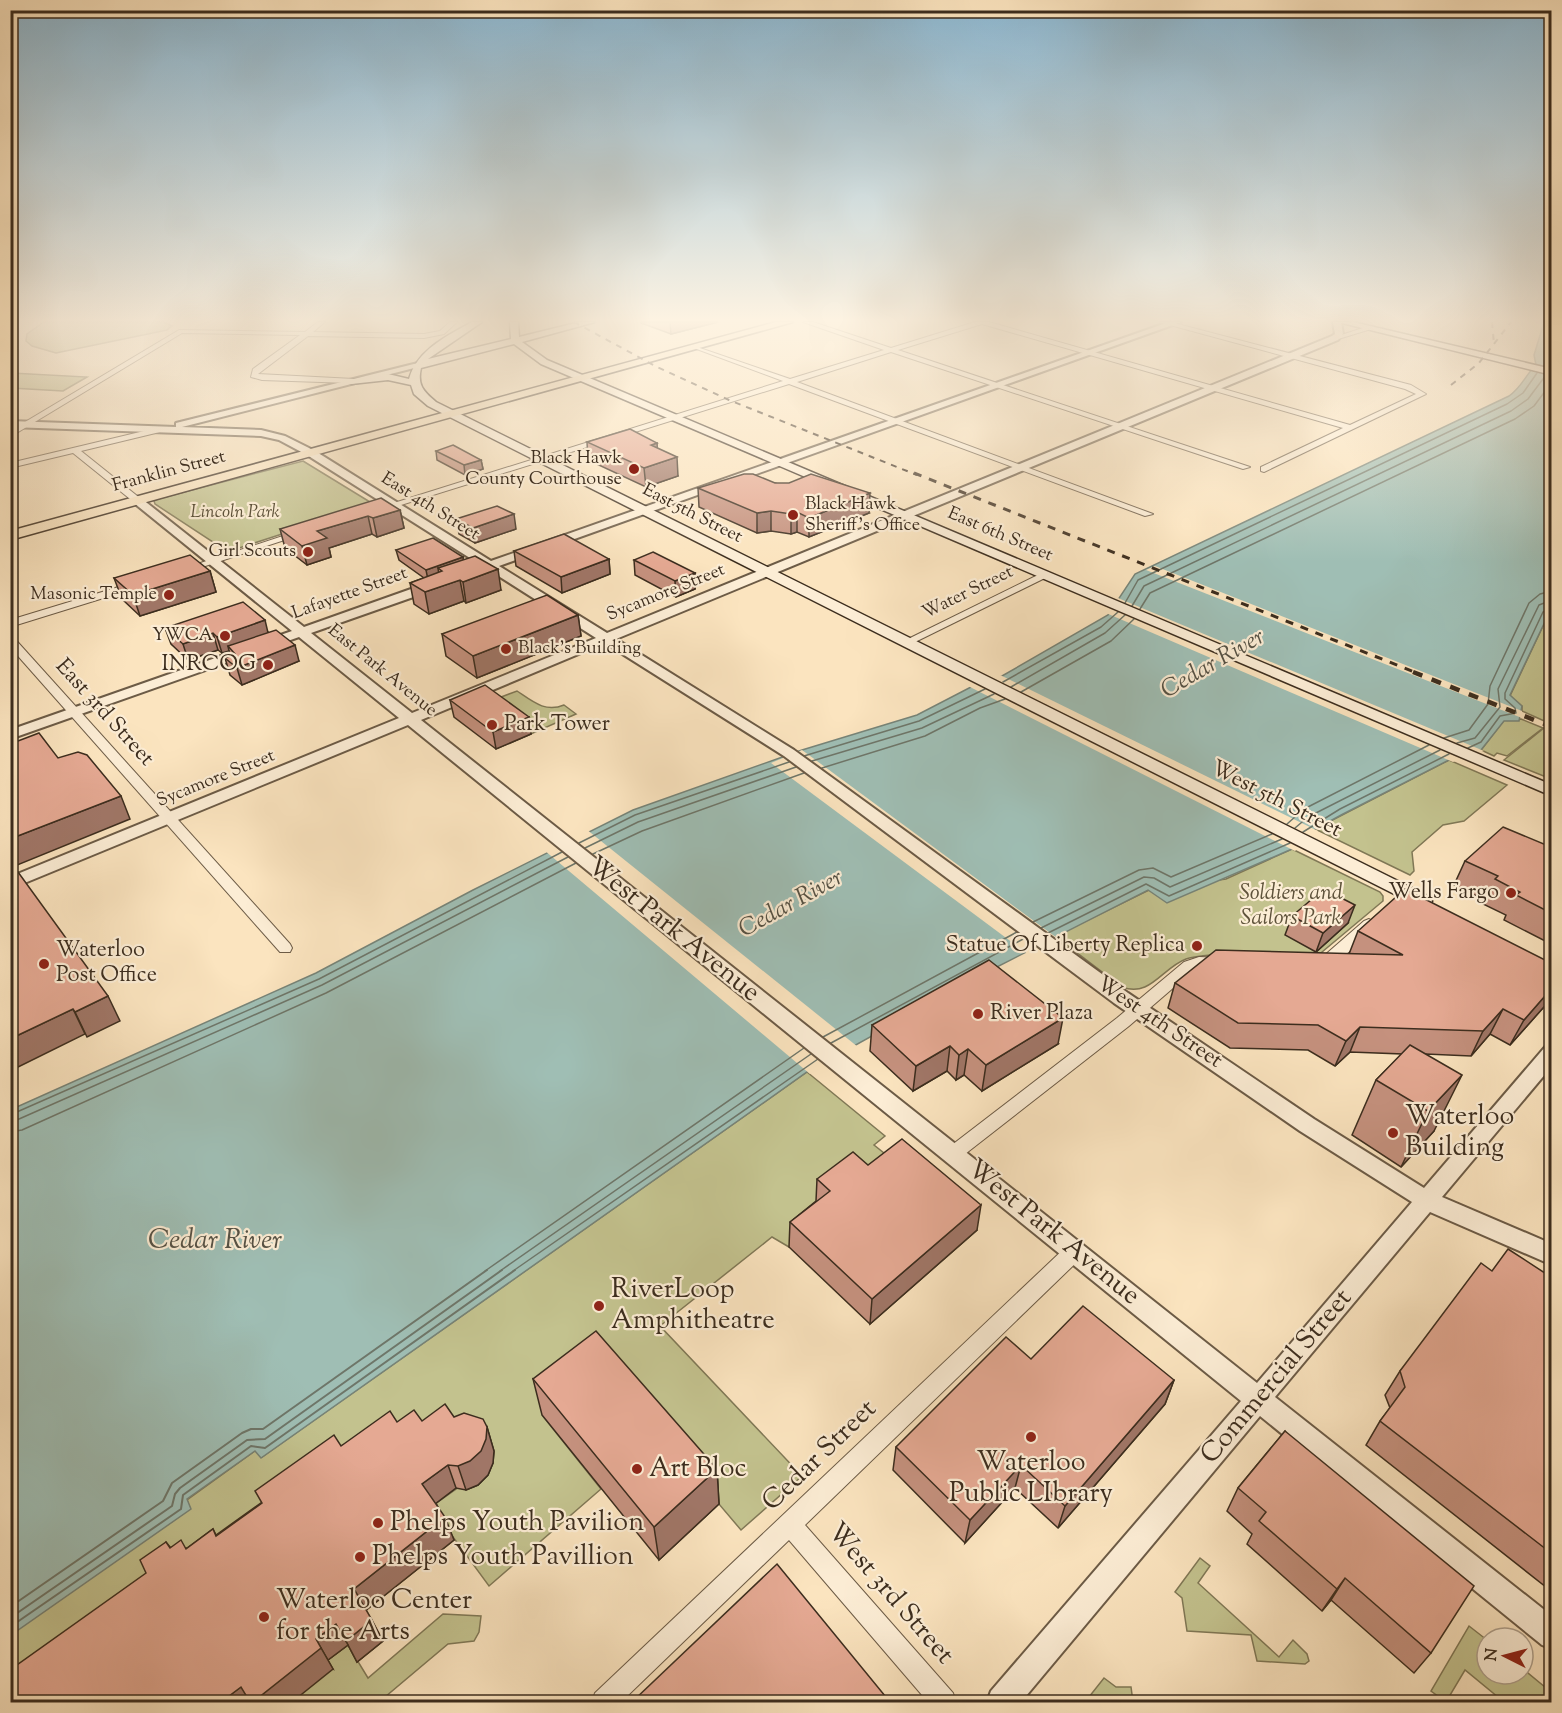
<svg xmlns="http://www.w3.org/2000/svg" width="1562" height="1713" viewBox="0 0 1562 1713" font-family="'Sorts Mill Goudy',serif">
<rect width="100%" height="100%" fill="#fbe4bf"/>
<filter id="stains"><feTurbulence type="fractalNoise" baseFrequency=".00333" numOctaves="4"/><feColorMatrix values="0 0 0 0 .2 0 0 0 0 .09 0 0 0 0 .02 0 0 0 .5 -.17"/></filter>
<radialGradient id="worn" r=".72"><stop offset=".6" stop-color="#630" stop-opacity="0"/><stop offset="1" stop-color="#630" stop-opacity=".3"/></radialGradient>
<g fill="#c3c28e" stroke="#807856" stroke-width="1.5">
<path d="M44,322H164L172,326L167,330L56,353L32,346L26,341L27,334Z"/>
<path d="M11,373L87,377L63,391L11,388Z"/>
<path d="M303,461L370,502L365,507L233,550H225L155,504L154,501L158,499Z"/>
<path d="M1551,609V724L1522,711V706L1510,696Z"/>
<path d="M517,691C532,701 545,713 564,705L576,714L531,734L488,702Z"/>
<path d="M1521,719L1543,728L1507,756L1497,753L1494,756L1481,750L1504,720Z"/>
<path d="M1544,728L1551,731V745C1538,760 1552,765 1551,779L1504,760Z"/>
<path d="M1449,760L1507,785L1464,821L1443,825L1412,852L1414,871L1410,875L1315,829Z"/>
<path d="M1292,849L1380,892L1383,896V901L1316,957C1285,957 1212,950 1186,959C1162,968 1150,998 1122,987L1055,936L1149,890L1226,879Z"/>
<path d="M807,1072L885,1136L874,1145L899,1165L789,1247L772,1237L660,1326L802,1476L741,1530L719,1504L542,1415L601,1489L489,1586L431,1507L493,1463L11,1702L10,1635L190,1509L187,1500L256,1450L262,1457Z"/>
<path d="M1200,1558L1210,1566L1198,1583L1279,1657L1293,1640L1307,1654L1309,1661L1305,1664L1257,1661L1251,1635L1187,1631L1182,1598L1175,1592Z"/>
<path d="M443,1614L481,1616L479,1632L474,1641L448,1644L379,1702H299L297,1698L328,1660L348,1645L368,1678Z"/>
<path d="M1469,1626L1487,1640V1674H1523V1669L1551,1692V1702H1504L1465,1670L1446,1702L1431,1691Z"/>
<path d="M1104,1678L1116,1687H1131L1133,1702H1085Z"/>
</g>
<path fill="#9fbeb4" stroke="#778478" stroke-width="1.5" d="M1544,322H1551V609L1510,695L1522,706L1519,721H1504L1481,750L1449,760L1343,814L1315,829L1292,849L1167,903L1148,890L989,971L807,1072L261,1458L255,1451L187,1499L191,1509L11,1635L10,1110L316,973L473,890L633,810L802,750L917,715L971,687L1002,676L1108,615L1135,574L1509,396C1522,387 1526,374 1536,365L1534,355Z"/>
<g fill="#fbe4bf">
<path d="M1155,566L1522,711V718L1146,570Z"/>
<path d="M1118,598L1484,751L1453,762L1106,613Z"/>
<path d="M998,674L1318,831L1295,851L968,686Z"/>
<path d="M802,750L1057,938L1029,955L771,763Z"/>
<path d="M586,829L858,1047L810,1074L544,850Z"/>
</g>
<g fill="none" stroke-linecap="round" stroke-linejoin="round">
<g stroke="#6e7669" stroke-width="1.5">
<path d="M1125,603L1138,580L1507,404L1523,393L1537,373"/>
<path d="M1132,606L1144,586L1511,411L1528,399L1546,375"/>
<path d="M1140,609L1150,593L1515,419L1534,406L1552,382"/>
<path d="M1003,682L1101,627L1118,612"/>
<path d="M1011,687L1105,633L1125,615"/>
<path d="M1021,692L1111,641L1134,619"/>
<path d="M1444,738L1469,730L1488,704L1490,686L1529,603L1540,594L1552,591"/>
<path d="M1457,743L1475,738L1500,707L1498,689L1539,605L1552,600"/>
<path d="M1468,748L1481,742L1500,716L1516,713L1515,708L1505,699V693L1543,612L1552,608"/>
<path d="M804,756L919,721L985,689"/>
<path d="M812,761L922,728L994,694"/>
<path d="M822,768L925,736L980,708L1005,699"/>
<path d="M1287,824L1304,809L1429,745"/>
<path d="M1295,828L1308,817L1440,750"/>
<path d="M1303,832L1340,809L1449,754"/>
<path d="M579,843L635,815L789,762"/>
<path d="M585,848L638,822L796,767"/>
<path d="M593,854L642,831L804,773"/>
<path d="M1033,922L1139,870L1153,868L1171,877L1272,834"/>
<path d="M1041,928L1144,877L1154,878L1170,887L1282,839"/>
<path d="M1048,933L1146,884L1169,896L1290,843"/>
<path d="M823,1037L1017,932"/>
<path d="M831,1043L1025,938"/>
<path d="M10,1115L319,979L562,852"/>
<path d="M10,1123L322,985L568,857"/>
<path d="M10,1132L22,1130L326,993L576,863"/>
<path d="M485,1271L804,1048"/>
<path d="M500,1271L811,1054"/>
<path d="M513,1271L818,1059"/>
</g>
<g stroke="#6e7669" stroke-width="2">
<path d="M10,1607L163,1501L172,1483L242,1433L251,1429H263L487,1270"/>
<path d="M10,1618L172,1506L175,1494L180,1488L247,1440L265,1439L502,1270"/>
<path d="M10,1627L181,1509L183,1495L251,1446L265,1448L515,1270"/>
</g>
<defs>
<g id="minor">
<path d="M318,322H325L313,332L424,334L440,331L450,322H457L444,334L424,338L308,336L258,374L354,379L355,381L351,383L262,380L251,377L253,369L300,335L182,333L10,437V431L179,330L305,332Z"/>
<path d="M803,322H813L891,348L975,322H989L1350,425L1416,394L1405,389L1159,322H1170L1411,385L1426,394L1264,472L1261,471V467L1343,428L982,324L898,350L1250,467L1243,469L891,352L797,382L1153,514L1145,516L789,384L385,510L378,508L783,381L694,348V346L790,379L884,350Z"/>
<path d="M1369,326L1371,329L1335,340L1332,338Z"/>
<path d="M161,427H164V431L81,451L141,499V503H135L73,453L10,468V463Z"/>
<path d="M295,532L303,534L187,572L179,570Z"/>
<path d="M1044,572L1047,573V577L911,644L907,645L902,642Z"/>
<path d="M135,582L140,585L139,587L10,627V620Z"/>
<path d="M10,637L14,638L290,944L292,948L290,952H280L10,647Z"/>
<path d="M1369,919L1376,924L1374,927C1361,940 1335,971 1316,966L1314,962L1316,958L1325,955L1364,921Z"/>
<path d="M1199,957L1223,958L1225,962L1223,966C1214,968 1204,966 1194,970L1129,1026L960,1158L954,1160L948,1158L945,1153L948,1148L1117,1018L1184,962Z"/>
<path d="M1075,1243L1082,1245L1084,1251L1082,1257L805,1525L953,1693L956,1702H928L789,1540L621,1702H592L595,1693L1068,1245Z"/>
</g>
<path id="tertiary" d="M1169,322H1181L499,566L607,633L1332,336L1335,334L1333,322H1341L1343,334L1338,340L616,639L794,750L1128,993L1314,1119L1424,1188L1545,1047L1552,1045V1066L1442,1197L1552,1244V1265L1430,1212L1275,1397L1552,1616V1649L1542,1645L1260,1416L1021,1702H987L991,1691L1241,1401L408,725L10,889V877L399,718L299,637L10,739V730L292,631L134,503V499H142L304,627L428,583H436V589L311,633L412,713L596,638L489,570L478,571L476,568L481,565L307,455L279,440L261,436L10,427V421L176,427V423L422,362V366L182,427L261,430L285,436L315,451L491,561ZM605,643L784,756L1114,1003L1300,1131L1412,1202L1257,1383L421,720Z"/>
<g id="secondary">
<path d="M472,322H482L428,359L511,339L510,322H518L519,337L580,322H595L522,342L547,360L1552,785V796L541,364L514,344L421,368C417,385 423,391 436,402L1430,897L1432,901L1430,905H1416L428,406L414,394L411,385L388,380L351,384L346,381L388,374L409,379C417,350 447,336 472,322Z"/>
<path d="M1338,322H1353L1552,369V375Z"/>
</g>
<path id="primary" d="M776,322H793L10,540V531Z"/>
</defs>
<use href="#minor" stroke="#6c5b46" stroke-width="2"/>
<use href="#tertiary" stroke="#6c5b46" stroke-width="4"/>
<use href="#secondary" stroke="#3c2d1e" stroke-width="3"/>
<use href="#primary" stroke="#3c2d1e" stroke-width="3"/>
<use href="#minor" fill="#fcedd5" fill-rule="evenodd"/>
<use href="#tertiary" fill="#fcedd5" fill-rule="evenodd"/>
<use href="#secondary" fill="#fcedd5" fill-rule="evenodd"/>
<use href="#primary" fill="#fbe4bf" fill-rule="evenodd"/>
<g stroke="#3c2d1e" stroke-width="2" stroke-dasharray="6 6" stroke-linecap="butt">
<path d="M574,322L657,367L729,400L917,475"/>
<path d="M1492,322L1494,344"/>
<path d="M1451,385L1479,363L1511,322"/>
</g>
<path stroke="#3c2d1e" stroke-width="3" stroke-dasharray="8 8" stroke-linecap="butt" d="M914,473L1417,673"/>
<path stroke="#3c2d1e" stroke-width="4.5" stroke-dasharray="10 10" stroke-linecap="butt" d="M1413,672L1552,727"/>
</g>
<g fill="#c5917e" stroke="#3c2d1e" stroke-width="1.5">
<path d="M641,322H718L671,334L641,323Z"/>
<path d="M587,442L657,443V448L678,476L646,487L588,460Z"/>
<path d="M436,451L481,460L483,469L465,475L437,460Z"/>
<path d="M775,483L869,513L809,537L797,532L791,534L771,531L757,533L699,507L698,488Z"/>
<path d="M400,510L404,528L377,537L372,534L329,548L331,557L307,565L285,548L280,529Z"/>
<path d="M456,519L516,529L475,543L459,534Z"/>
<path d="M396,550L463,557V560L501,590L466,603L464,601L429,614L414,604L410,583L424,578L399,560Z"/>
<path d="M514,551L609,559L610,574L562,593L516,566Z"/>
<path d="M634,560L695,573V589L676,597L635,575Z"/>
<path d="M210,571L216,592L140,616L122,599L114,578Z"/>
<path d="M578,615L581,636L477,678L446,656L442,634Z"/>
<path d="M165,628L268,632L299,661L242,685L230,675L225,658L231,656L229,651L222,653L218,650L188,660L171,644Z"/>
<path d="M450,700L529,717L531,734L496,749L454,717Z"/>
<path d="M1551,847V944L1504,920L1506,915L1483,904L1485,900L1454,885L1465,861Z"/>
<path d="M1292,916L1348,923L1316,952L1285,935Z"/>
<path d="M1358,931L1551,999L1510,1045L1490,1034L1471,1056L1426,1054L1434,1131L1401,1167L1352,1135L1376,1080L1402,1054L1350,1052L1335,1066L1308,1050L1230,1048L1168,1008L1175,983L1349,954Z"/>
<path d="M872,1025L1058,1044L982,1091L964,1075L956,1080L947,1071L913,1091L870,1051Z"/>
<path d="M868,1165L977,1230L870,1324L789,1247L790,1222L816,1201L817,1179Z"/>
<path d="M1551,1173V1189L1547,1180Z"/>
<path d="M1492,1271L1551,1277V1591L1366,1445L1380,1421L1390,1408L1385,1395L1400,1371Z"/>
<path d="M1031,1359L1174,1380L1165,1404L1058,1528L1015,1488L965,1543L893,1470L896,1447Z"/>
<path d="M533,1379L717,1469L719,1504L659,1560L542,1415Z"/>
<path d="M454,1417L487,1427L494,1451L493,1463L488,1475L478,1485L466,1490L456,1488L436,1503L454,1540L366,1610L383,1641L357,1662L348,1645L328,1660L333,1669L146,1573L166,1542L170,1547L187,1548L213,1529L216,1535L341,1446L397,1422L422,1421Z"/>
<path d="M1285,1431L1431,1653L1414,1673L1331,1600L1322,1611L1247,1544L1252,1534L1227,1511L1238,1488Z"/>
</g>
<g fill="#a07667" stroke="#3c2d1e" stroke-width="1.5">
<path d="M670,322H718L671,334Z"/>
<path d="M657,443L658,461L651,445Z"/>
<path d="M677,457L678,476L646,487L644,468Z"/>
<path d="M481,460L483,469L465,475L464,465Z"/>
<path d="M870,493L869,513L809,537V518Z"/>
<path d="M400,510L404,528L377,537L373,518Z"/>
<path d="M771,511V531L757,533V513Z"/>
<path d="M797,512V532L791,534V514Z"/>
<path d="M514,514L516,529L475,543L473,528Z"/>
<path d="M368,516L372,534L329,548L331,557L307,565L302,546L317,531Z"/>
<path d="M463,557L464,567L438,568L439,576L428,580L426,570Z"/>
<path d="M609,559L610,574L562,593L561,577Z"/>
<path d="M498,569L501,590L466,603L463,582Z"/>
<path d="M210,571L216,592L140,616L133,595Z"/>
<path d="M695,573V589L676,597L675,581Z"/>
<path d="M460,580L464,601L429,614L425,592Z"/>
<path d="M578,615L581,636L477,678L473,656Z"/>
<path d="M265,620L269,637L228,646L229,651L222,653L217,637Z"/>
<path d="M213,633L218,650L188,660L183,644Z"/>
<path d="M295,645L299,661L242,685L237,668Z"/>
<path d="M529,717L531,734L496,749L493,732Z"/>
<path d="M121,796L130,819L10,868V839Z"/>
<path d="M1355,905L1348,923L1316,952L1323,933Z"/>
<path d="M1551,989V999L1510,1045L1524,1020Z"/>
<path d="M108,996L120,1021L87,1037L75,1012Z"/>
<path d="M73,1009L85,1034L10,1071V1039Z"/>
<path d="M1503,1009L1490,1034L1471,1056L1483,1031Z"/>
<path d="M1063,1018L1058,1044L982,1091L986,1065Z"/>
<path d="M1360,1027L1350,1052L1335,1066L1346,1041Z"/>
<path d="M950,1046L947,1071L913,1091L916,1066Z"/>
<path d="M968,1049L964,1075L956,1080L959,1055Z"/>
<path d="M1462,1075L1434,1131L1401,1167L1428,1111Z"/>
<path d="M981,1205L977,1230L870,1324L872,1299Z"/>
<path d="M1174,1380L1165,1404L1058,1528L1065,1506Z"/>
<path d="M487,1427L494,1451L493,1463L488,1475L478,1485L466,1490L458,1466Z"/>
<path d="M448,1465L456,1488L431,1507L422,1484Z"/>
<path d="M1021,1465L1015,1488L965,1543L970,1520Z"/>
<path d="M717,1469L719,1504L659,1560L654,1527Z"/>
<path d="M445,1517L454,1540L365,1611L354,1589Z"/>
<path d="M1345,1578L1331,1600L1322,1611L1337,1589Z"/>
<path d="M372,1620L383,1641L357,1662L346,1641Z"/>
<path d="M336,1624L348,1645L328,1660L316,1639Z"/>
<path d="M321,1648L333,1669L292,1702H221L241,1687Z"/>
</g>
<g fill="#e5a993" stroke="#3c2d1e" stroke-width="1.5">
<path d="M630,429L657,443L651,445L677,457L644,468L587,442Z"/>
<path d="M453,445L481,460L464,465L436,451Z"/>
<path d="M744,474H753L775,483H789L811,474L870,493L809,518L797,512L791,514L771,511L757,513L698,488Z"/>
<path d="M381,498L400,510L373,518L368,516L317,531L327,538L302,546L280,529Z"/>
<path d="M497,506L514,514L473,528L456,519Z"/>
<path d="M564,534L609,559L561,577L514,551Z"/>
<path d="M433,538L463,557L426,570L396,550Z"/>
<path d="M653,552L695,573L675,581L634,560Z"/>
<path d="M190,555L210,571L133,595L114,578Z"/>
<path d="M475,556L498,569L463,582L460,580L425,592L410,583L442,571L438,568Z"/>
<path d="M547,595L578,615L473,656L442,634Z"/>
<path d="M243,602L265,620L217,637L213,633L183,644L165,628Z"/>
<path d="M276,630L295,645L237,668L225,658L235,654L228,646Z"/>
<path d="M485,685L529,717L493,732L450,700Z"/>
<path d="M39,733L58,758L78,752L87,755L121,796L10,839V744Z"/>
<path d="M1503,827L1551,847V913L1516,895L1520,892L1495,879L1498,876L1465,861Z"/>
<path d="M18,872L108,996L75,1012L73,1009L10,1039V875Z"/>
<path d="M1324,889L1355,905L1323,933L1292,916Z"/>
<path d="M1405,889L1551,963V989L1524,1020L1503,1009L1483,1031L1360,1027L1346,1041L1318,1025L1238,1023L1175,983L1216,950L1403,955L1358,931Z"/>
<path d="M989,960L1063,1018L986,1065L968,1049L959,1055L950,1046L916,1066L872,1025Z"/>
<path d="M1410,1045L1462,1075L1428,1111L1376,1080Z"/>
<path d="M902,1139L981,1205L872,1299L790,1222L830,1191L817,1179L853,1152L868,1165Z"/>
<path d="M1508,1249L1551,1277V1553L1380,1421L1405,1387L1400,1371L1481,1263L1492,1271Z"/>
<path d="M1083,1306L1174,1380L1065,1506L1021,1465L970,1520L896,1447L1006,1337L1031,1359Z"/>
<path d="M596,1331L717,1469L654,1527L533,1379Z"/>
<path d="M445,1404L454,1417L464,1413L483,1419L487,1427L486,1439L481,1451L470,1461L458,1466L448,1465L422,1484L445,1517L354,1589L372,1620L346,1641L336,1624L316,1639L321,1648L253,1702H250L241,1687L221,1702H10V1670L146,1573L140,1560L166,1542L170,1548L181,1540L186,1549L213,1529L216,1536L262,1503L255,1491L334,1435L341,1446L390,1411L397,1422L414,1410L422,1421Z"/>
<path d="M1285,1431L1474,1586L1431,1653L1345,1578L1337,1589L1259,1521L1266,1512L1238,1488Z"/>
<path d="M777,1564L890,1702H632Z"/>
</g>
<linearGradient id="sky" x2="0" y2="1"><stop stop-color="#8bb8d3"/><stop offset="0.57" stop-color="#fdf3e2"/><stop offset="1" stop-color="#fdf3e2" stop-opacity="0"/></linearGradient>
<rect width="1562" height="562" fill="url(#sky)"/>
<g fill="#8f2418" stroke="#fcedd5" stroke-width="2">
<circle cx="634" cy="469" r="6"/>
<circle cx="793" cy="515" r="6"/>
<circle cx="308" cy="552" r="6"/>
<circle cx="169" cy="595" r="6"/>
<circle cx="225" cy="636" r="6"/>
<circle cx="506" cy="649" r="6"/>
<circle cx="268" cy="665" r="6"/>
<circle cx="492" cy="725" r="6"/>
<circle cx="1511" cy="893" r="6"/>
<circle cx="1197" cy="946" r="6"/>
<circle cx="44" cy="964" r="6"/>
<circle cx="978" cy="1014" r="6"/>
<circle cx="1393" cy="1133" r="6"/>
<circle cx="599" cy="1306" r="6"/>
<circle cx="1031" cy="1437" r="6"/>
<circle cx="637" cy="1469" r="6"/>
<circle cx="378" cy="1523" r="6"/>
<circle cx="360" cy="1557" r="6"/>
<circle cx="264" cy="1617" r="6"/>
</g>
<g text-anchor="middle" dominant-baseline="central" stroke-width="4.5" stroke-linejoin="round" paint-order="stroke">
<g font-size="18" fill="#3c2d1e" stroke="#fcedd5" text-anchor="end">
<text x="622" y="459">Black Hawk<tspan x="622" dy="21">County Courthouse</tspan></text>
<text x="805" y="505" text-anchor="start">Black Hawk<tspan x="805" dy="21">Sheriff's Office</tspan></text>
<text x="296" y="552">Girl Scouts</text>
<text x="157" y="595">Masonic Temple</text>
<text x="213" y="636">YWCA</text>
<text x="518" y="649" text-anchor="start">Black's Building</text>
</g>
<g font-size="18" fill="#3c2d1e" stroke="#fcedd5">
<text transform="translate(169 472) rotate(-15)">Franklin Street</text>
<text transform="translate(430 507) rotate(32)">East 4th Street</text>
<text transform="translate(692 514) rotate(27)">East 5th Street</text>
<text transform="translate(1000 535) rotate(23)">East 6th Street</text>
<text transform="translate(666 593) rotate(-22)">Sycamore Street</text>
<text transform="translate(968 593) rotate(-26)">Water Street</text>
<text transform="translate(350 594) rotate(-20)">Lafayette Street</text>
<text transform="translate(382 671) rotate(39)">East Park Avenue</text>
<text transform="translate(216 779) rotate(-22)">Sycamore Street</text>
</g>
<g font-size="18" font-style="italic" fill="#5e523a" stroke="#fcedd5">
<text x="235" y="513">Lincoln Park</text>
</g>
<g font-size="22" fill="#3c2d1e" stroke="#fcedd5" text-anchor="end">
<text x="256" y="665">INRCOG</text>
<text x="504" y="725" text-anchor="start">Park Tower</text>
<text x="1499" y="893">Wells Fargo</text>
<text x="1185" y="946">Statue Of Liberty Replica</text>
<text x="56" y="951" text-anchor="start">Waterloo<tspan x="56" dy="25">Post Office</tspan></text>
<text x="990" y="1014" text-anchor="start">River Plaza</text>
</g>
<g font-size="22" fill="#3c2d1e" stroke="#fcedd5">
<text transform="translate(104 713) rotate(48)">East 3rd Street</text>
<text transform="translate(1276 800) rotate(27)">West 5th Street</text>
<text transform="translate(1159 1023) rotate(34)">West 4th Street</text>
</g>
<g font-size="22" font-style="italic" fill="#5e523a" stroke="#fcedd5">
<text x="1291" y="894">Soldiers and<tspan x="1291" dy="25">Sailors Park</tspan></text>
</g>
<g font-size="24" font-style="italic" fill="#555144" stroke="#fcedd5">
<text transform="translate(1213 664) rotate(-30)">Cedar River</text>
<text transform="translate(791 904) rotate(-29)">Cedar River</text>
</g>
<g font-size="27" fill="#3c2d1e" stroke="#fcedd5">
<text transform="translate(673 930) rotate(39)">West Park Avenue</text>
<text transform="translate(1053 1233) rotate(39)">West Park Avenue</text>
<text transform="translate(1277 1377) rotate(-50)">Commercial Street</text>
<text transform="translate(820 1456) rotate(-44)">Cedar Street</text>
<text transform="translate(890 1594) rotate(49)">West 3rd Street</text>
</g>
<g font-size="27" fill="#3c2d1e" stroke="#fcedd5" text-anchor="start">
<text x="1405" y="1117">Waterloo<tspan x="1405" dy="31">Building</tspan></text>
<text x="611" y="1290">RiverLoop<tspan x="611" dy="31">Amphitheatre</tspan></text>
<text x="1031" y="1463" text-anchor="middle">Waterloo<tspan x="1031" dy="31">Public LIbrary</tspan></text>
<text x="649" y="1469">Art Bloc</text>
<text x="390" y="1523">Phelps Youth Pavilion</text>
<text x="372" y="1557">Phelps Youth Pavillion</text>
<text x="276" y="1601">Waterloo Center<tspan x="276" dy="31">for the Arts</tspan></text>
</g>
<g font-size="28" font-style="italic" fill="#555144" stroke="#fcedd5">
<text x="215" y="1241">Cedar River</text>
</g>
</g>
<rect width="1562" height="1713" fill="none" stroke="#fbe4bf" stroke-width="36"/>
<rect x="12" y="12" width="1538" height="1689" fill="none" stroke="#3c2d1e" stroke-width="3"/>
<rect x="18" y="18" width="1526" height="1677" fill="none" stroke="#3c2d1e" stroke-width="1.5"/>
<g transform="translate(1505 1656) rotate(276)"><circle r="28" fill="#fcedd5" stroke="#afa08c" stroke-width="1.5"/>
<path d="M0-4.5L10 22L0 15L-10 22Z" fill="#8f2418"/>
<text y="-9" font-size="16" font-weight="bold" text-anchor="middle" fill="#3c2d1e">N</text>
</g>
<rect width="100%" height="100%" filter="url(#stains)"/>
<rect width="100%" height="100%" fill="url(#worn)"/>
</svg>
